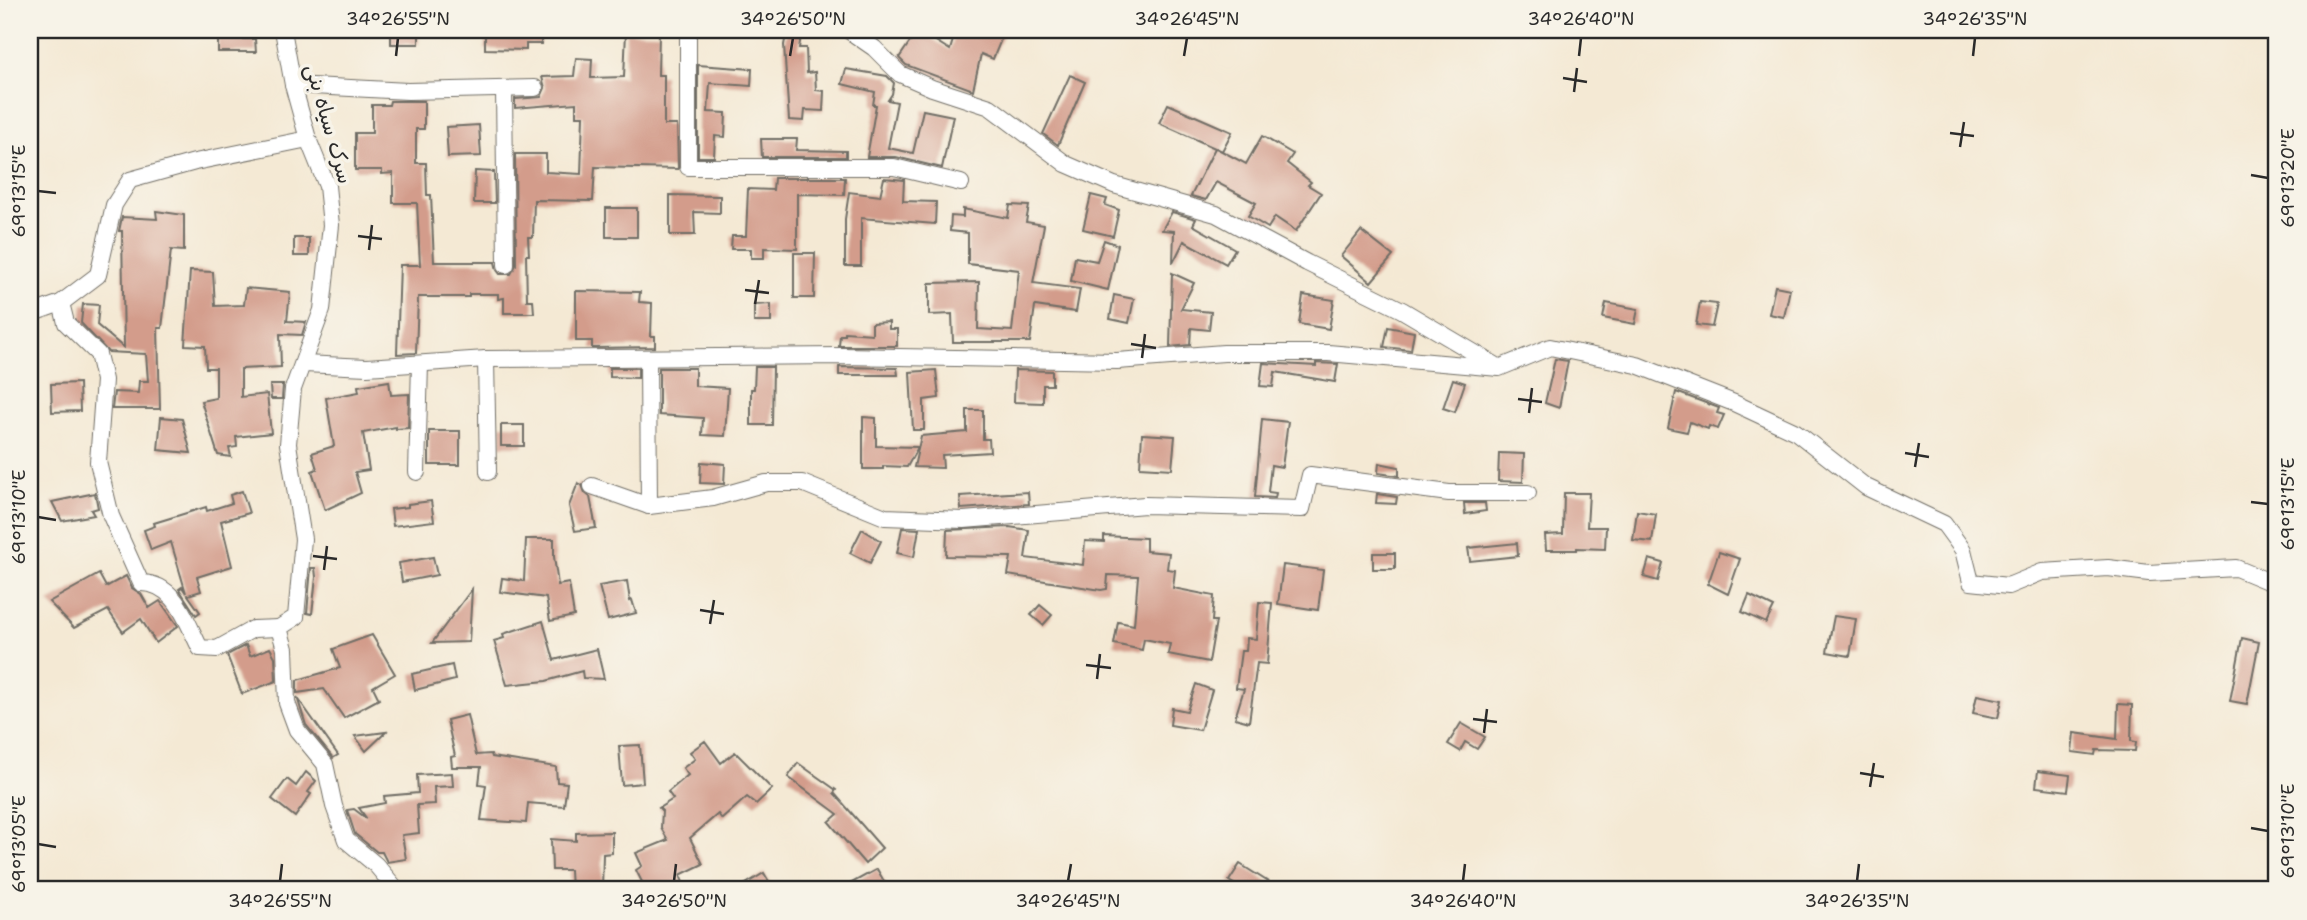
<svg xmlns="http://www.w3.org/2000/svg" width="2307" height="920" viewBox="0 0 2307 920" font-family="'Shantell Sans','Playpen Sans Arabic',sans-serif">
<rect width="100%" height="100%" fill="#f7f3e8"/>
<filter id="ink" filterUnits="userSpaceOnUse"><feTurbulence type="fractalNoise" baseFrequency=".0143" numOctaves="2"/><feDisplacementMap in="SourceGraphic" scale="14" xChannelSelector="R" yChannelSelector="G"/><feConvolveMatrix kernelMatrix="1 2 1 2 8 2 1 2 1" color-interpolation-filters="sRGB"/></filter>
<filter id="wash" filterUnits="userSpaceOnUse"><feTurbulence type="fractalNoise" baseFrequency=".00686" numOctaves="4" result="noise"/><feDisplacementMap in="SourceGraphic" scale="28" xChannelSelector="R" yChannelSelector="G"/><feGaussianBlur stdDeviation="1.57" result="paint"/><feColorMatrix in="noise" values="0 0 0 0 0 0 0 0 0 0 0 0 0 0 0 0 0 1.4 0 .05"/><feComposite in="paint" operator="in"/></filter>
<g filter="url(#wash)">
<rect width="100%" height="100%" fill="#f4e9d4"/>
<g id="blocks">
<g fill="#d39c8b">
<rect x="391" y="30" width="28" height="14"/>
<path d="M485,30H541V44H526V50L485,49Z"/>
<path d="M787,30H802L799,48H806L807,73L815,72L816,90L824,91L823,111L805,110L804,121L789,120L784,45Z"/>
<path d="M918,30L950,50L956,30H1005L993,59L981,54L973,90L906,65L899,58Z"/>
<path d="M626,32L659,33L658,75H664V125H677L678,169L595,167L593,201L534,200L533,237H528L529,255H526L527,300H533L534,313H504V298L498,299V294H469V297H418L416,353L397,354L400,265H420L417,203H393V173L382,174V170H355V133H372V105H389L390,101H424V129H416V163H426L427,195H431L434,262H495L497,270L500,274H511L516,265L515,154H546V172L581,174L583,116H576V103L515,108V99L541,97L545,88L542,77L574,76L576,58L592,59L591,78L624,77Z"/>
<path d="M218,39H255L256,52H218Z"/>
<path d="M698,65L752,69L751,86L710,83L708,112L726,113L725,137L715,136L714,157H698Z"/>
<path d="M846,69L887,76L894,83L892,94L888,100L897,102L888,148L913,153L923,110L953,116L942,168L896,157H867L876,105H873L875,92L842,84Z"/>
<path d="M1070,75L1085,82L1058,145L1043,134Z"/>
<path d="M1168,104L1232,132L1222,151L1216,148L1246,164L1262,136L1293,154L1287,163L1311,182L1308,185L1321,193L1296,231L1275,217L1268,228L1248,216L1256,203L1216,182L1206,200L1191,196L1215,148L1159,123Z"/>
<path d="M479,125L481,156L448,157L446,127Z"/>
<path d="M761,139H797L796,150L846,151V157H762Z"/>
<path d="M475,171L494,172L495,203H474Z"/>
<path d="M774,178H845L844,195L797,194V249L764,248V258H751V249H731L732,236H746L748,189L773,190Z"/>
<path d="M884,178L904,180L903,201L936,202L935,224L861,218V266H845V219L849,192L880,196Z"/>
<path d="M670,195L720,196V213L694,212L695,235H670Z"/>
<path d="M1091,195L1107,199L1105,205L1119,210L1113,236L1083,229Z"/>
<path d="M1010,205L1029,206L1026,222L1044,225L1033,283L1080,289L1076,312L1035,306L1030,342H953L952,314L929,315V283L979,282L978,329L1012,331L1019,270L968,264V233L950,231L951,216L963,217V209L1008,218Z"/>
<rect x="606" y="208" width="31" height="29"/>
<path d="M156,211L184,215V251L171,250L162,328H158L160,409H112L114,392L138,393L139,381H148L146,354L108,352L81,323L83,304L99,305L97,325L124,348L122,231H119L122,217L157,219Z"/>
<path d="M1172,212L1196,219L1193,225L1235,249L1226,264L1184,241L1173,263L1174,231L1162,230Z"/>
<path d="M1361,231L1393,256L1371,282L1341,256Z"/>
<rect x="294" y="238" width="15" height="18"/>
<path d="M1104,240L1118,245L1108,290L1071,281L1075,257L1097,261Z"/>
<path d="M794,253H815L814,298H794Z"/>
<path d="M190,271L213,272L215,306L244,305L246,288L290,292L287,321L306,322L302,335L280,334L281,367L241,369V397L267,394L271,433L236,437L237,447L229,448L231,457L218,455L201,401L216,398V368H206L205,346L185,345Z"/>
<path d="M1172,273L1194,283L1181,309L1211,312L1209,330L1191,328L1190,345L1170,347Z"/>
<path d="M1775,286L1790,289L1784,317L1769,314Z"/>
<path d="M576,291L640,292L639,302L652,303L651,336H655V347L592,348V341H576Z"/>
<path d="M1114,295L1134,299L1129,323L1110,319Z"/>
<path d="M1303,295L1334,300L1329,329L1299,324Z"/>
<path d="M1700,302L1717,304L1712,327L1696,325Z"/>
<path d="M1606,303L1638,309L1635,324L1603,318Z"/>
<path d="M771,304V322H754V305Z"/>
<path d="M889,322V329H897V346H839L840,335H845V332L872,334V323Z"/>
<path d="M1388,327L1414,332L1411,350L1384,347Z"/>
<path d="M1555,359L1568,361L1559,408L1545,403Z"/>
<path d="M1263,363L1316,366V363L1338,364L1335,382L1275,372L1273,387L1260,386Z"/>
<path d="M755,367H773L772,425H751V389H754Z"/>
<path d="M839,367L897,368L898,375H839Z"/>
<path d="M610,368H638V378L610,377Z"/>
<path d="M659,368H695V386L728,388L725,436L702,435L703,418L659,415Z"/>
<path d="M936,370L939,398L924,400V430H913L910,372Z"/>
<path d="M1015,370L1052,371V385H1043V403L1014,402Z"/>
<path d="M1453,379L1465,383L1455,412L1443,408Z"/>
<path d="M389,381L391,395L409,394L408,428L396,429V427L363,433L369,470L355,472L361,493L325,510L312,471L317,469L312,453L334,446L326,398L359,392L358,386Z"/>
<path d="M79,383L80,411L52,412L51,384Z"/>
<path d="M270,385H283L282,399H271Z"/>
<path d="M1676,392L1719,408L1717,413L1724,415L1718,429L1709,426L1708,429L1690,422L1687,432L1668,428Z"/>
<path d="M967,410H983V439H989L990,452L942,455L943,468L914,467L921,436L967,432Z"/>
<path d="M161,417L182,419L191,453L158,450Z"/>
<path d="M863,417L876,418V446L918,447L907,467L883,466V469H863Z"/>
<path d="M1262,419L1288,422L1282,467L1271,465L1268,492L1276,493L1275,498L1255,497Z"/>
<rect x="501" y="425" width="23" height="21"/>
<rect x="429" y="431" width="31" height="34"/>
<path d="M1142,434L1175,436L1172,469L1140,467Z"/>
<path d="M1499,453L1524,454L1523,482L1498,481Z"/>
<path d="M701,462L725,464L724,484L700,483Z"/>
<path d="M1379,463L1399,467V476L1378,473Z"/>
<path d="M578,483L582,485L585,493L590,497L596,528L575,531L569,506Z"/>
<path d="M242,491L249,513L221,521L232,566L197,577L201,591L188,595L200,612L196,615L179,589L182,587L186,593L171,542L151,550L144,530L155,526L154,523L206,507L207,511L232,503L230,495Z"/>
<path d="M1028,492L1029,504L961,509L960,496Z"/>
<path d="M95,493L98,508L91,510L94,515L62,521L52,502Z"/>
<path d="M1564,493H1589L1587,527H1606L1605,549L1577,548V550H1546L1545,535L1563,534Z"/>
<path d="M1377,494L1397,497L1396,504L1376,503Z"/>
<path d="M431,501L434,521L393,526L391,509L408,507V504Z"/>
<path d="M1464,503H1485L1486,511L1465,514Z"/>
<path d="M1637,511L1656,514L1652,542L1633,540Z"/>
<path d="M1009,527L1029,530L1025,558L1083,565L1085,541L1104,542V536L1146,538V551L1169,553L1167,569L1175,570L1173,588L1214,596L1212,621H1216L1209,662L1168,654L1170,644L1144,639L1142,650L1114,644L1118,622L1134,625L1138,576L1108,575L1107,589L1101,590L1008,575L1011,557L946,556L947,530Z"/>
<path d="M902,528L919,529L914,557L897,553Z"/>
<path d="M862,529L881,541L870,563L850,553Z"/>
<path d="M526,539H554V557L558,585L569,583L574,616L550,621L546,598L500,592L502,578L524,581Z"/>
<path d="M1517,543L1518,556L1470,561L1468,548Z"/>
<path d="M1719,552L1740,559L1728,594L1708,584Z"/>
<rect x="1373" y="553" width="22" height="16"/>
<path d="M433,557L437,575L402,582L399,563Z"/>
<path d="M1649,559L1663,563L1658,581L1644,577Z"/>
<path d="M1283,565L1323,570L1318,610L1278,604Z"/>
<path d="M311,568H315L316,577L312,614L307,613Z"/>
<path d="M99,574L106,587L126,576L132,588L141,594L149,608L160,601L178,626L156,643L141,619L123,632L108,610L74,628L49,602Z"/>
<path d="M627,581L630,601L632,600L636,613L608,620L599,586Z"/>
<path d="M472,589L469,642L432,643Z"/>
<path d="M1749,595L1774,607L1766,623L1742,612Z"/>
<path d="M1259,602L1272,603L1267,664L1257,663L1249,722L1235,718L1244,689L1236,688L1241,651H1246L1247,638L1256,639Z"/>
<path d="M1040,605L1052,615L1043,625L1031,615Z"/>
<path d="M1834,616L1856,619L1850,656L1827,652Z"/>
<path d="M543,621L554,660L597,649L604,679L583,678L582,671L546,681L507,685L494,641L504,638L503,634Z"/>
<path d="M372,635L395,674L373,687L379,699L344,718L324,689L297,693V680L340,668L333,649Z"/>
<path d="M2242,638L2259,642L2247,704L2230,701Z"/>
<path d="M246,645L250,656L270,648L275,657L276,681L242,694L227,655Z"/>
<path d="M452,665L455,680L415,690L412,674Z"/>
<path d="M1196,684L1212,690L1200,730L1170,725L1172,708L1187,711Z"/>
<path d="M1977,695L2002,700L1998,718L1973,713Z"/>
<path d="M297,697L338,755L333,758L306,725Z"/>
<path d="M2118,704L2132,705L2131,741L2136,742L2135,751L2096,750L2095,755L2072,752L2074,733L2117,739Z"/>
<path d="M467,715L476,755L491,754L492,757L556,767L557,782L567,783L564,806L528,803L526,823L481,820L486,785L479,784L481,767H452L451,757L455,756L447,720Z"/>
<path d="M1461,723L1485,737L1477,749L1465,742L1460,751L1448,744Z"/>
<path d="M386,732L366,751L355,736Z"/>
<path d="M705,741L721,763L735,752L772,789L756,804L747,797L722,819L718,814L690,838L703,864L680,875L686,890H646L636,870L642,866L636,853L668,840L661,828L662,811L659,808L673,799L668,792L688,775L683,768L695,759L690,752Z"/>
<path d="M640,745L643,783L622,785L619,746Z"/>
<path d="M798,763L836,790L834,793L882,848L865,864L829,822L838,814L788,777Z"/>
<path d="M2038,771L2070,775L2068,791L2036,787Z"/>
<path d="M306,772L316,781L308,792L311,794L295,817L272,799L287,779L296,786Z"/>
<path d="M452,773L453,786L434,787L435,804L417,805L419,833L402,835L406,859L387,862L382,852H377L355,834L347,810L354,809L367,819L359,808L385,803L384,796L418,793L417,775Z"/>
<path d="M612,832V853L603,854L602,890H571L570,870H552L551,839L576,841V833Z"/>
<path d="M1240,864L1281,890H1244L1229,881Z"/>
<path d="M877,869L889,890H839Z"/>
<path d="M764,873L774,890H736Z"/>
</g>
</g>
</g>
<g filter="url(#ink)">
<use href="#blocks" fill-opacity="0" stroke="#716e66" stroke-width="2"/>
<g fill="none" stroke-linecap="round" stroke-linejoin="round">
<defs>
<g id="street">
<path d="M283,30L293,85L308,139L327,186L331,225L322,310L293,389L288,444L303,539L296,617L279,628L285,649L287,703L297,730L325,764L334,806L346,840L376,865L397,890"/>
<path d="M688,30V167H894L961,183"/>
<path d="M848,30L874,48L900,74L932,88L990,107L1066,164L1114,185L1216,214L1307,263L1402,310L1495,365"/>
<path d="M293,85L408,91L535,88"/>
<path d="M504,89L506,265"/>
<path d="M61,303L66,323L98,354L104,380L98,462L111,516L141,583C176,583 186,621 200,648L217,649L253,629L279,628"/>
<path d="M30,314L61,303L98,275L114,205L130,180L195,162L308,139"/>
<path d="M648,358L649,506"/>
<path d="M486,359L488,472"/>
<path d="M304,364L367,367L486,359L842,356L1117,361L1224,353H1328L1499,368L1550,347L1637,365L1734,403L1796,432L1866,487L1944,524L1963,550L1971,582L2008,586L2042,572L2108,568L2149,573L2236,568L2277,585"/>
<path d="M417,472L420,364"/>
<path d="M592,486L649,506L713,498L766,483H802L885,517L964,520L1145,505L1302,509L1310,475L1449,493H1528"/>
</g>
</defs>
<use href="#street" stroke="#716e66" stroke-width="18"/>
<use href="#street" stroke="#fff" stroke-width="16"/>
</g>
</g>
<path fill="none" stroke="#2b2b2b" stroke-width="2.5" d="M396,56L398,38M790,56L793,38M1184,56L1187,38M1579,56L1581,38M1973,56L1975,38M1563,78L1587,82M1574,92L1577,68M1950,133L1974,136M1960,147L1964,122M2251,175L2268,178M38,191L56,193M358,236L382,239M369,250L372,225M745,290L769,293M755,304L759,280M1131,344L1156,348M1142,358L1145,334M1518,399L1542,402M1529,413L1532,388M1905,453L1929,457M1915,467L1919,443M2251,502L2268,504M38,517L56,520M313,556L337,559M324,570L327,546M700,610L724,614M710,624L714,600M1086,665L1111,668M1097,679L1100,654M1473,719L1497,722M1484,733L1487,709M1860,773L1884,777M1870,787L1874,763M2251,828L2268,831M38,844L56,847M280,881L282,864M674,881L676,864M1068,881L1071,864M1463,881L1465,864M1857,881L1859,864"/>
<g text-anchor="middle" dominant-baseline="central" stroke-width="7" stroke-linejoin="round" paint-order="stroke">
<g font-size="21" fill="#2b2b2b" stroke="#f7f3e8">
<text transform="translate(329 124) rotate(74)">سرک سیاه بنی</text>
</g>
</g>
<rect width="2307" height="920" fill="none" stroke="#f7f3e8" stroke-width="77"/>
<rect x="38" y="38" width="2230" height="843" fill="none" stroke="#2b2b2b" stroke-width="2.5"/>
<g font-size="18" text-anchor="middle" fill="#2b2b2b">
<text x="398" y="25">34°26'55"N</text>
<text x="793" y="25">34°26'50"N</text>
<text x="1187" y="25">34°26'45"N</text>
<text x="1581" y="25">34°26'40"N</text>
<text x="1975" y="25">34°26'35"N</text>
<text transform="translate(2288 178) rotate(-90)" y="6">69°13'20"E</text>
<text transform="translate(19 191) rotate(-90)" y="6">69°13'15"E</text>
<text transform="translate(2288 504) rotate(-90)" y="6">69°13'15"E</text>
<text transform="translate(19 517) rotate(-90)" y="6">69°13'10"E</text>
<text transform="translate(2288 831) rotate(-90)" y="6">69°13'10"E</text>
<text transform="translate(19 844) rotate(-90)" y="6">69°13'05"E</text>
<text x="280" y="907">34°26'55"N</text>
<text x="674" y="907">34°26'50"N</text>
<text x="1068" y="907">34°26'45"N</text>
<text x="1463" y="907">34°26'40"N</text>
<text x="1857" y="907">34°26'35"N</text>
</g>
</svg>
